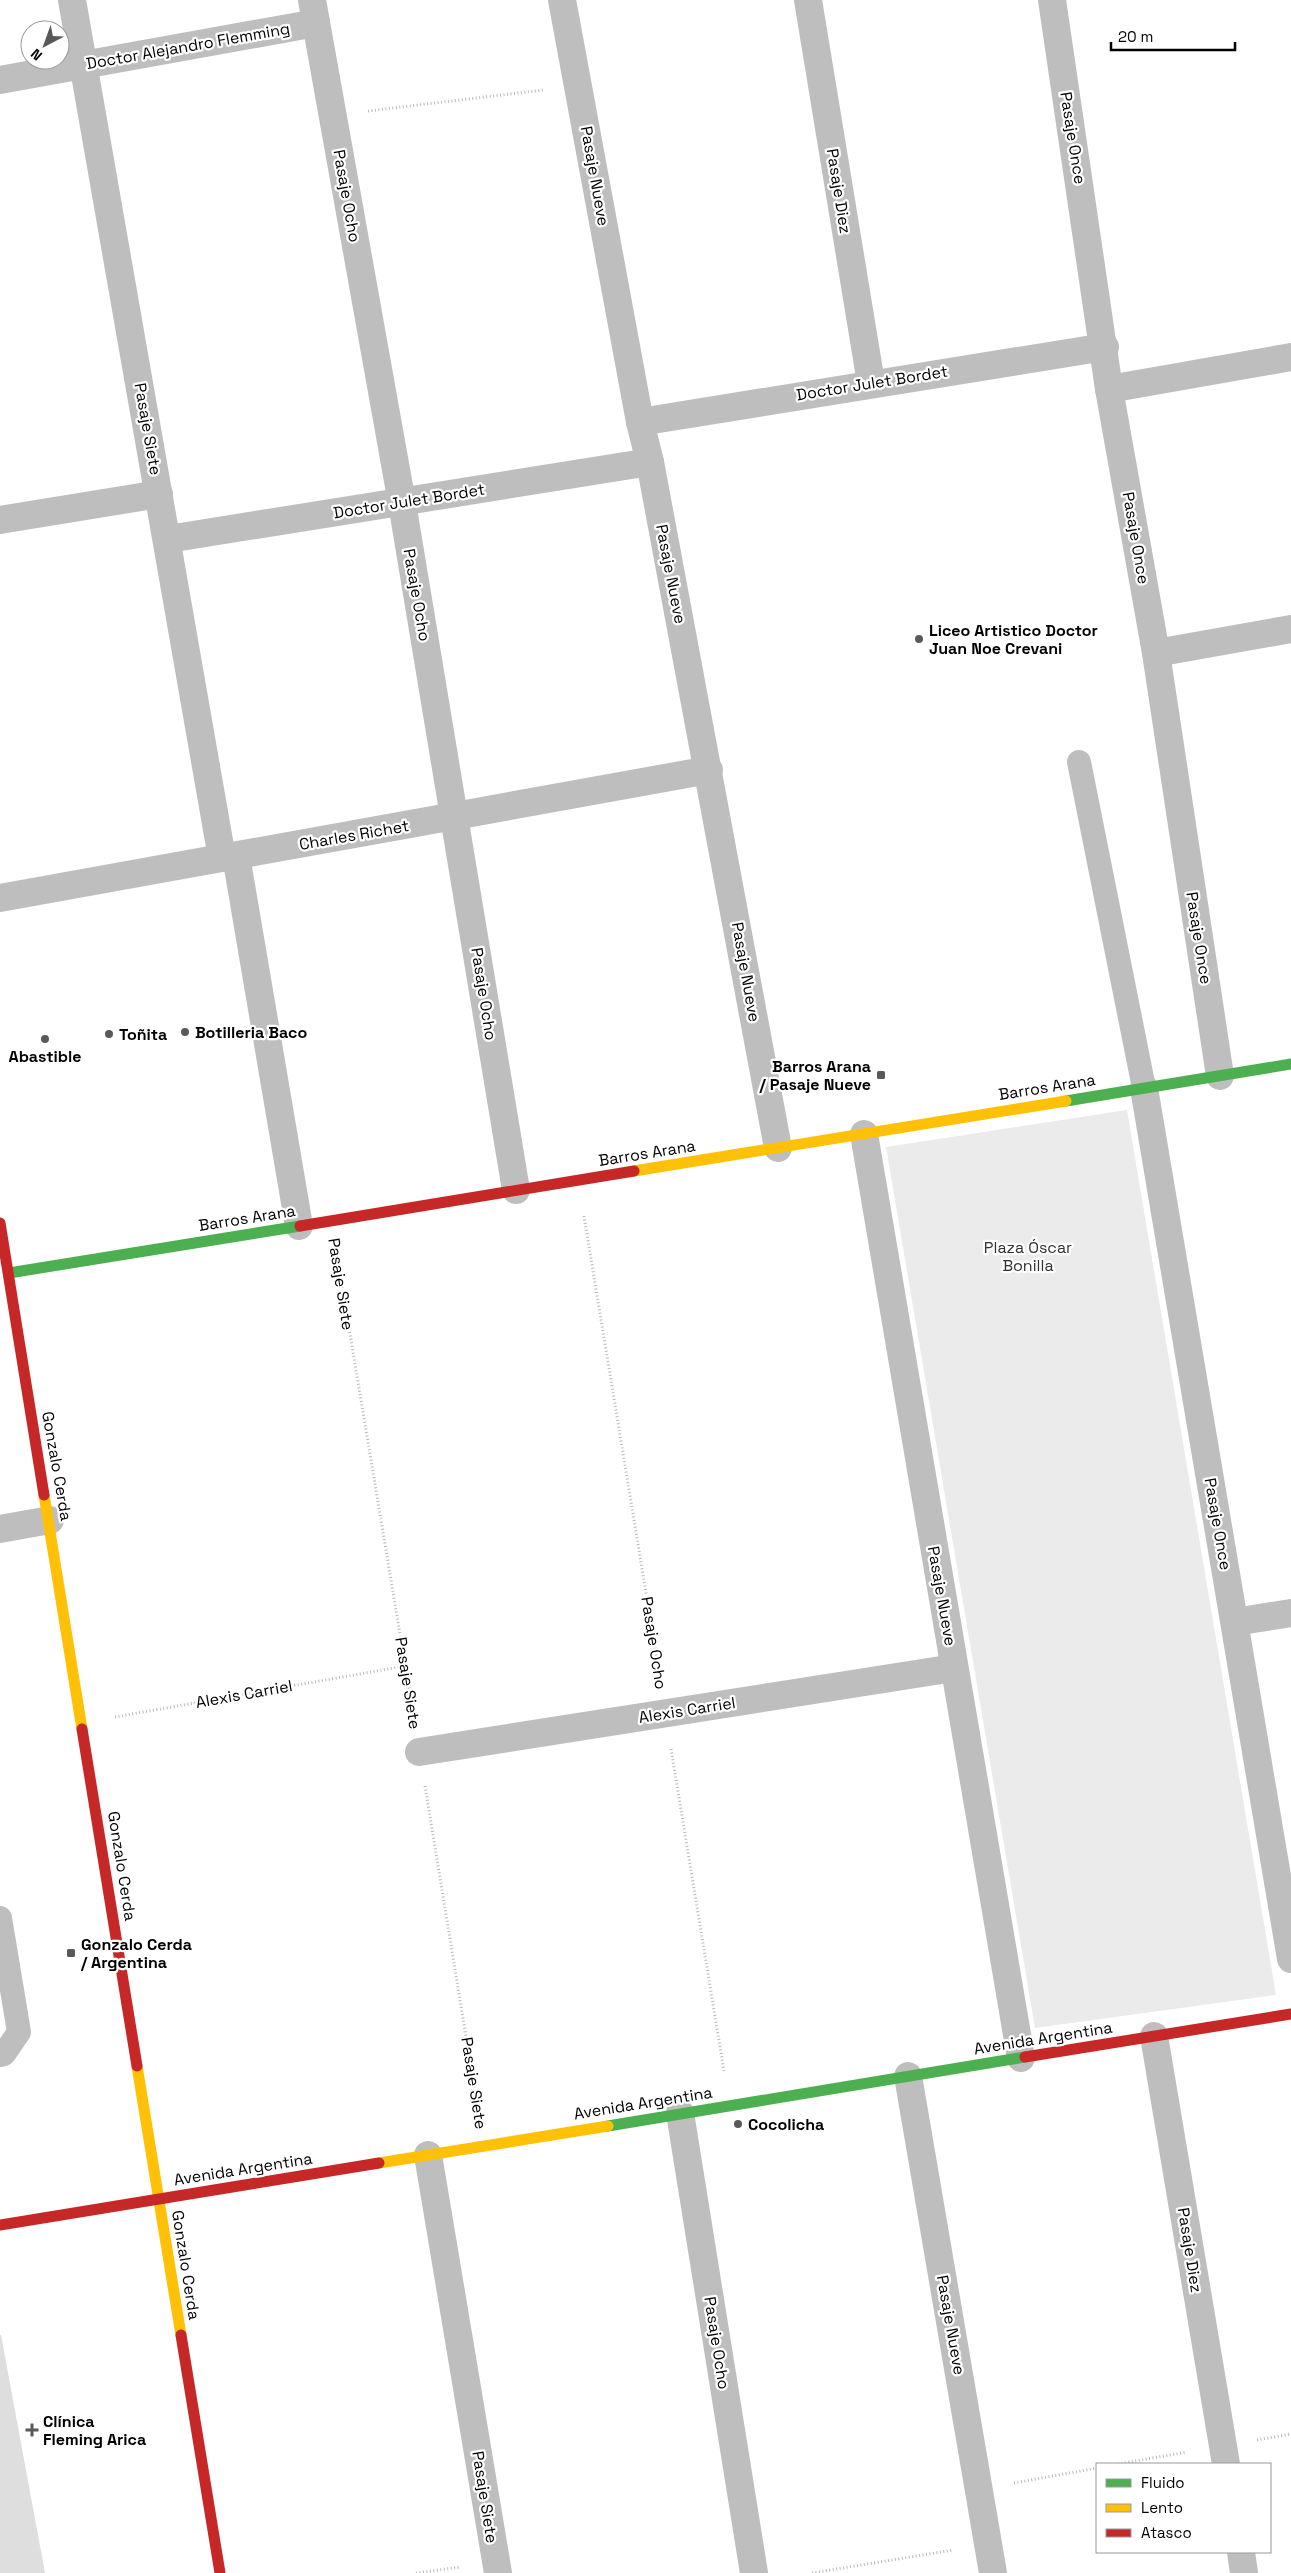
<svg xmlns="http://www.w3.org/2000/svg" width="1291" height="2573" viewBox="0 0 1291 2573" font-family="'Space Grotesk',sans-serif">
<rect width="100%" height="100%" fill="#fff"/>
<path fill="#ebebeb" d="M1127,1110L1276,1995L1035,2028L886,1147Z"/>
<path fill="#dedede" d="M0,2335H1L45,2573H0Z"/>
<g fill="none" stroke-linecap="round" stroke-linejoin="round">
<g stroke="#b9b9b9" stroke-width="3" stroke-dasharray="1 2.5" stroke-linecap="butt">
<path d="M368,111L543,90"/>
<path d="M584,1216L660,1678"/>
<path d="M337,1256L414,1718"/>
<path d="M115,1717L405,1666"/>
<path d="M671,1749L724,2071"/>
<path d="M425,1786L478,2110"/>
<path d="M1257,2440L1291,2434"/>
<path d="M1118,2464L1187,2452"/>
<path d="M1014,2483L1097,2468"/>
<path d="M416,2573L461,2567"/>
<path d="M812,2573L953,2550"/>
</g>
<g stroke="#bebebe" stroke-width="24">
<path d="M1079,762L1144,1088"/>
<path d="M0,1918L19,2032L4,2054L0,2055"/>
</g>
<g stroke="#bebebe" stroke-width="28">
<path d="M72,0L222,858"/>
<path d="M312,0L402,503L516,1190"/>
<path d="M562,0L640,422L650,462L778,1148"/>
<path d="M808,0L871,383"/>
<path d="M1052,0L1109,389L1156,653L1220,1076"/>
<path d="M0,80L316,23"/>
<path d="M1109,389L1291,357"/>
<path d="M640,422L1105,347"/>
<path d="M0,520L159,494"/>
<path d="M168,539L650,462"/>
<path d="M1156,653L1291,629"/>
<path d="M236,856L299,1226"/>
<path d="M0,898L709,770"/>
<path d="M1144,1088L1291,1959"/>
<path d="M864,1134L1021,2058"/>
<path d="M0,1529L50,1520"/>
<path d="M1235,1622L1291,1613"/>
<path d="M419,1752L954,1668"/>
<path d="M1154,2036L1226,2464"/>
<path d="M908,2076L993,2573"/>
<path d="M680,2113L754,2573"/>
<path d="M428,2155L498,2573"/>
<path d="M1241,2552L1244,2573"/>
</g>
<g stroke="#4caf50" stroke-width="11">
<path d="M1066,1101L1291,1064"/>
<path d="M9,1273L300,1226"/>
<path d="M608,2126L1025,2057"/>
</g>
<g stroke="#ffc107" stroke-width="11">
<path d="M634,1171L1066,1101"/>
<path d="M44,1495L82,1729"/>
<path d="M137,2066L181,2335"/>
<path d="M379,2163L608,2126"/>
</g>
<g stroke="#c62828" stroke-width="11">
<path d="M0,1223L44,1495"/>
<path d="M300,1226L634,1171"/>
<path d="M82,1729L137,2066"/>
<path d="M1025,2057L1291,2014"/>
<path d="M0,2225L379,2163"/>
<path d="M181,2335L220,2573"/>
</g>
</g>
<g fill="#595959" stroke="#fff" stroke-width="2">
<circle cx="919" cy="639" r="5"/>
<circle cx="185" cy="1032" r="5"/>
<circle cx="109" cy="1034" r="5"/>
<circle cx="45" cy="1039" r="5"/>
<rect x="876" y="1070" width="10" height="10" rx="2.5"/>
<rect x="66" y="1948" width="10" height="10" rx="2.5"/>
<circle cx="738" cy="2124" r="5"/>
<path d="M29.5 2422.5h5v5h5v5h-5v5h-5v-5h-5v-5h5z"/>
</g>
<g text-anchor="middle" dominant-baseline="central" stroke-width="4.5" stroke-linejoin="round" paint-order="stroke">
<g font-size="16" fill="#000" stroke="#fff">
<text transform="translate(188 46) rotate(-10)">Doctor Alejandro Flemming</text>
<text transform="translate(1073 138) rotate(81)">Pasaje Once</text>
<text transform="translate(595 176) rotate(80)">Pasaje Nueve</text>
<text transform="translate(839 191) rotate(81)">Pasaje Diez</text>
<text transform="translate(347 196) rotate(80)">Pasaje Ocho</text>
<text transform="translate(872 383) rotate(-9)">Doctor Julet Bordet</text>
<text transform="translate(148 429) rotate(80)">Pasaje Siete</text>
<text transform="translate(409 501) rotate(-9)">Doctor Julet Bordet</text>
<text transform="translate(1136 538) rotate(80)">Pasaje Once</text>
<text transform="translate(671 574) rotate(79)">Pasaje Nueve</text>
<text transform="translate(417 595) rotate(80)">Pasaje Ocho</text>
<text transform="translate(354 835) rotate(-10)">Charles Richet</text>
<text transform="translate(1199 938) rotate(81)">Pasaje Once</text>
<text transform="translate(746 972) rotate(80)">Pasaje Nueve</text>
<text transform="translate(484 994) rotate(81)">Pasaje Ocho</text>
<text transform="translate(1047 1087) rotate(-9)">Barros Arana</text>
<text transform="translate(647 1153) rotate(-9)">Barros Arana</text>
<text transform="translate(247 1218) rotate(-9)">Barros Arana</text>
<text transform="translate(341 1284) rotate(81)">Pasaje Siete</text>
<text transform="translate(57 1466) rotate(80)">Gonzalo Cerda</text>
<text transform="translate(1218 1524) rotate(80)">Pasaje Once</text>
<text transform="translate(942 1596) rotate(80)">Pasaje Nueve</text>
<text transform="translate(654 1643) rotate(81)">Pasaje Ocho</text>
<text transform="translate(408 1683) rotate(81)">Pasaje Siete</text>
<text transform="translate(244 1694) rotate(-10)">Alexis Carriel</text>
<text transform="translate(687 1710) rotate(-9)">Alexis Carriel</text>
<text transform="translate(122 1866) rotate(81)">Gonzalo Cerda</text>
<text transform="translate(1043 2038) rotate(-9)">Avenida Argentina</text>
<text transform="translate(474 2083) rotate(81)">Pasaje Siete</text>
<text transform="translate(643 2103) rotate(-9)">Avenida Argentina</text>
<text transform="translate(243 2169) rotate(-9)">Avenida Argentina</text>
<text transform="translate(1190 2250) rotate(81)">Pasaje Diez</text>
<text transform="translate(186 2265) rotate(81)">Gonzalo Cerda</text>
<text transform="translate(951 2325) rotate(80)">Pasaje Nueve</text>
<text transform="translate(717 2343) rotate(81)">Pasaje Ocho</text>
<text transform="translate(485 2497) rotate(81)">Pasaje Siete</text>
</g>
<g font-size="16" font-weight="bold" fill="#000" stroke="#fff" text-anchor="start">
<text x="929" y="630">Liceo Artistico Doctor<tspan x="929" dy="18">Juan Noe Crevani</tspan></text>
<text x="195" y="1032">Botilleria Baco</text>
<text x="119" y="1034">Toñita</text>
<text x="45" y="1056" text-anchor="middle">Abastible</text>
<text x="871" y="1066" text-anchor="end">Barros Arana<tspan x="871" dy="18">/ Pasaje Nueve</tspan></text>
<text x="81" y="1944">Gonzalo Cerda<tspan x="81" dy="18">/ Argentina</tspan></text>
<text x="748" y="2124">Cocolicha</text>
<text x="43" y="2421">Clínica<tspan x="43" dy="18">Fleming Arica</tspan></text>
</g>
<g font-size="16" fill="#313131" stroke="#fff">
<text x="1028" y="1247">Plaza Óscar<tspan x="1028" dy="18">Bonilla</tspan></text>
</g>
</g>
<rect x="1096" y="2463" width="175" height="90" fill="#ffffff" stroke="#999999"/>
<rect x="1106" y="2479" width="25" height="8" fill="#4caf50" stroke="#999999"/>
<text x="1141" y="2488" font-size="15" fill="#000000">Fluido</text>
<rect x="1106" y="2504" width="25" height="8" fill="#ffc107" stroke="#999999"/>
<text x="1141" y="2513" font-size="15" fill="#000000">Lento</text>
<rect x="1106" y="2529" width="25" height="8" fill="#c62828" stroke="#999999"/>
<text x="1141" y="2538" font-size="15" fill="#000000">Atasco</text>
<g transform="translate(45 45) rotate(221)"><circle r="24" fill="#ffffff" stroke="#999999"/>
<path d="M0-4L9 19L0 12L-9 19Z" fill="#595959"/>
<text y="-8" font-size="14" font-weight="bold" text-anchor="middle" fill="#000000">N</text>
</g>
<path d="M1111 42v8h124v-8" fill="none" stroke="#000000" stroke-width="2.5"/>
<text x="1118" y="42" font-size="15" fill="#000000" stroke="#ffffff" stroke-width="4" paint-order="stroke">20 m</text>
</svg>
